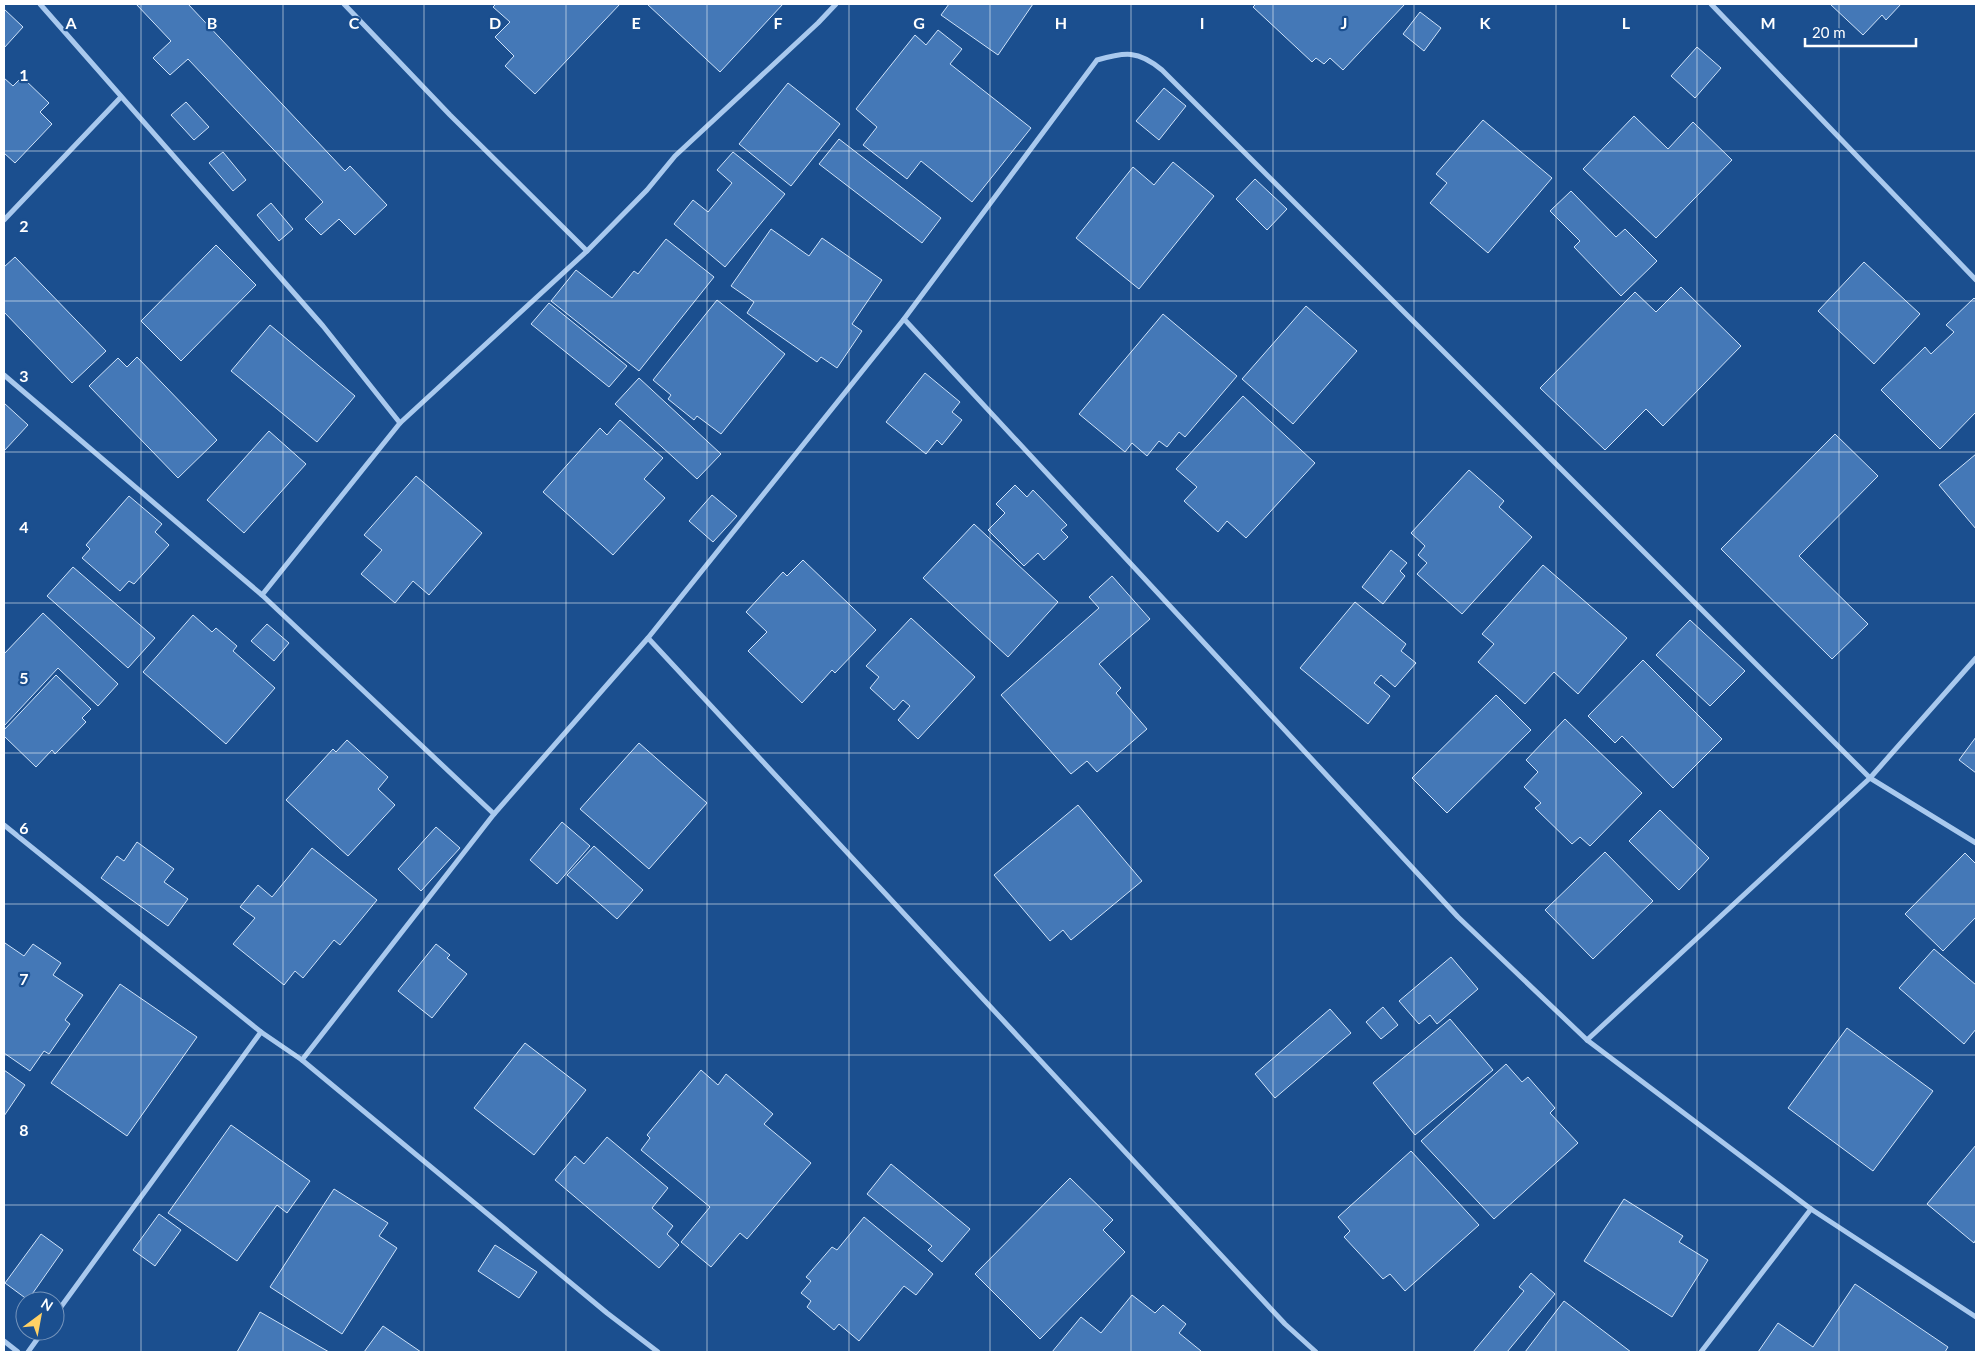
<svg xmlns="http://www.w3.org/2000/svg" width="1980" height="1356" viewBox="0 0 1980 1356" font-family="Lato,sans-serif">
<rect width="100%" height="100%" fill="#1b4f8f"/>
<g fill="#4478b7" stroke="#cfe3fa">
<path d="M136,4H188L345,171L350,166L387,205L355,235L339,219L321,235L305,219L323,202L188,59L170,75L153,58L171,41Z"/>
<path d="M496,4H620L535,94L505,66L514,56L495,37L510,22L493,7Z"/>
<path d="M647,4H783L720,72Z"/>
<path d="M949,4H1033L998,55L941,15Z"/>
<path d="M1256,4H1405L1343,70L1330,58L1324,64L1316,58L1312,62L1253,7Z"/>
<path d="M1830,4H1901L1886,20L1882,15L1863,35Z"/>
<path d="M4,9L23,27L4,48Z"/>
<path d="M1420,12L1441,28L1424,51L1403,34Z"/>
<path d="M938,30L962,49L950,64L1031,128L972,202L921,161L907,179L863,145L877,127L856,109L915,35L926,45Z"/>
<path d="M1697,47L1721,68L1695,98L1671,76Z"/>
<path d="M22,77L49,103L40,112L52,124L15,163L4,153V78L13,86Z"/>
<path d="M788,83L840,124L791,186L739,144Z"/>
<path d="M1164,88L1186,106L1159,140L1136,121Z"/>
<path d="M186,102L209,127L194,140L171,115Z"/>
<path d="M1634,116L1668,149L1693,122L1732,160L1656,238L1583,169Z"/>
<path d="M1483,120L1552,178L1488,253L1430,203L1447,183L1436,174Z"/>
<path d="M839,139L941,218L922,243L819,164Z"/>
<path d="M223,152L246,180L233,191L209,163Z"/>
<path d="M733,152L785,194L725,267L674,224L693,200L708,212L732,183L717,170Z"/>
<path d="M1173,162L1214,196L1139,289L1076,238L1133,167L1154,185Z"/>
<path d="M1255,179L1287,209L1267,230L1236,199Z"/>
<path d="M1571,191L1616,237L1625,229L1657,261L1621,296L1574,247L1580,241L1550,211Z"/>
<path d="M271,203L293,229L279,241L257,215Z"/>
<path d="M771,229L809,256L822,238L882,280L852,324L862,331L837,368L821,357L817,362L747,313L754,302L731,286Z"/>
<path d="M666,239L714,277L639,371L551,301L576,270L612,298L634,271L638,274Z"/>
<path d="M216,245L256,285L181,361L141,321Z"/>
<path d="M15,257L106,351L72,383L4,312V267Z"/>
<path d="M1864,262L1920,314L1874,364L1818,311Z"/>
<path d="M1681,287L1741,346L1663,426L1646,409L1605,450L1540,388L1635,292L1656,312Z"/>
<path d="M1974,298L1976,300V412L1940,449L1881,390L1925,347L1931,354L1954,332L1946,325Z"/>
<path d="M717,300L785,354L721,434L697,416L694,420L668,399L671,395L653,380Z"/>
<path d="M549,303L627,366L609,387L531,324Z"/>
<path d="M1306,306L1357,351L1293,424L1242,379Z"/>
<path d="M1163,314L1237,376L1185,437L1179,432L1167,447L1159,441L1147,456L1132,443L1125,452L1079,414Z"/>
<path d="M270,325L355,396L317,442L231,371Z"/>
<path d="M137,357L217,440L178,478L89,386L118,358L127,367Z"/>
<path d="M925,373L960,402L952,412L962,420L942,445L937,440L926,454L886,422Z"/>
<path d="M639,378L721,454L697,479L615,404Z"/>
<path d="M1243,396L1315,463L1246,538L1227,521L1218,532L1184,501L1197,487L1176,469Z"/>
<path d="M4,403L28,425L4,451Z"/>
<path d="M620,420L663,458L644,479L665,498L613,555L543,492L600,428L607,435Z"/>
<path d="M269,431L306,464L244,533L207,500Z"/>
<path d="M1835,434L1878,476L1799,556L1868,624L1832,659L1721,549Z"/>
<path d="M1976,454V529L1939,485Z"/>
<path d="M1469,470L1504,501L1499,507L1532,537L1462,614L1417,574L1427,563L1418,555L1425,546L1411,533Z"/>
<path d="M416,476L482,533L429,595L413,581L395,603L361,574L382,550L364,535Z"/>
<path d="M1015,485L1027,497L1033,490L1067,525L1061,530L1068,537L1044,560L1038,553L1024,566L988,530L1005,513L996,504Z"/>
<path d="M712,495L737,516L713,542L689,521Z"/>
<path d="M129,496L162,524L155,532L169,545L134,584L129,581L120,591L82,558L90,549L86,545Z"/>
<path d="M974,524L1058,602L1008,657L923,578Z"/>
<path d="M1391,550L1407,563L1400,571L1405,576L1383,604L1362,587Z"/>
<path d="M803,560L876,630L835,673L832,670L802,703L748,651L767,632L746,612L783,572L787,576Z"/>
<path d="M1543,565L1627,638L1578,694L1554,672L1525,704L1478,662L1494,644L1482,634Z"/>
<path d="M73,567L155,638L128,668L47,596Z"/>
<path d="M1112,576L1150,619L1099,664L1121,688L1116,693L1147,729L1097,772L1087,761L1071,774L1001,695L1099,608L1089,597Z"/>
<path d="M1355,602L1406,644L1401,651L1416,663L1395,687L1381,675L1374,683L1390,696L1368,724L1300,668Z"/>
<path d="M43,613L118,684L98,706L58,668L4,726V654Z"/>
<path d="M193,615L212,632L216,628L237,646L233,651L275,688L226,744L143,672Z"/>
<path d="M911,618L975,677L918,739L898,720L910,706L903,700L894,710L870,688L879,677L866,666Z"/>
<path d="M1690,620L1745,671L1710,706L1656,655Z"/>
<path d="M267,624L289,643L274,661L251,641Z"/>
<path d="M1643,660L1722,739L1673,788L1622,736L1615,743L1588,716Z"/>
<path d="M56,675L91,709L82,718L86,722L55,754L52,750L36,767L4,736V730Z"/>
<path d="M1496,695L1531,730L1447,813L1412,778Z"/>
<path d="M1565,719L1642,793L1590,846L1580,837L1572,844L1535,808L1541,803L1524,787L1538,772L1526,760Z"/>
<path d="M1976,737V773L1959,760Z"/>
<path d="M347,740L388,777L378,789L395,805L348,856L286,800L333,749L336,752Z"/>
<path d="M639,743L707,803L649,869L580,809Z"/>
<path d="M1078,805L1142,881L1071,940L1063,930L1050,941L994,875Z"/>
<path d="M1660,810L1709,858L1679,890L1629,841Z"/>
<path d="M562,822L590,846L557,884L530,860Z"/>
<path d="M436,827L460,848L421,891L398,869Z"/>
<path d="M137,842L174,869L164,882L188,899L168,926L101,878L117,856L124,861Z"/>
<path d="M594,846L643,890L617,919L567,875Z"/>
<path d="M312,848L377,900L340,945L334,940L303,978L295,971L284,985L233,944L255,918L240,907L258,885L272,897Z"/>
<path d="M1605,852L1653,901L1593,959L1545,910Z"/>
<path d="M1965,853L1976,864V917L1943,951L1905,914Z"/>
<path d="M5,943L24,956L33,944L61,963L53,975L83,995L65,1020L70,1024L49,1054L44,1051L30,1071L4,1053V945Z"/>
<path d="M436,944L450,955L447,958L467,974L432,1018L398,991Z"/>
<path d="M1934,949L1976,985V1029L1964,1044L1899,988Z"/>
<path d="M1451,957L1478,989L1437,1024L1430,1015L1419,1024L1399,1001Z"/>
<path d="M120,984L197,1037L127,1136L51,1083Z"/>
<path d="M1383,1007L1398,1025L1381,1039L1366,1022Z"/>
<path d="M1330,1009L1351,1033L1275,1098L1255,1074Z"/>
<path d="M1450,1019L1493,1070L1415,1135L1373,1083Z"/>
<path d="M1847,1028L1933,1091L1873,1171L1788,1108Z"/>
<path d="M525,1043L586,1090L534,1155L474,1108Z"/>
<path d="M1506,1064L1522,1082L1528,1077L1555,1108L1550,1113L1578,1143L1494,1219L1421,1141Z"/>
<path d="M4,1070L25,1085L4,1116Z"/>
<path d="M701,1070L718,1085L726,1074L773,1114L764,1124L811,1163L747,1239L740,1233L711,1267L681,1242L710,1207L641,1150L650,1138L647,1135Z"/>
<path d="M231,1125L310,1181L287,1213L277,1205L237,1261L168,1213Z"/>
<path d="M607,1137L668,1188L652,1208L673,1226L667,1234L679,1245L659,1268L555,1180L575,1156L584,1164Z"/>
<path d="M1976,1145V1239L1974,1243L1927,1204Z"/>
<path d="M1411,1151L1479,1225L1405,1291L1390,1274L1383,1279L1344,1237L1350,1231L1338,1217Z"/>
<path d="M891,1164L970,1229L942,1262L928,1250L932,1246L867,1194Z"/>
<path d="M1070,1178L1113,1220L1103,1230L1125,1252L1040,1339L975,1274Z"/>
<path d="M334,1189L388,1223L379,1236L397,1248L342,1334L270,1287Z"/>
<path d="M1624,1199L1683,1236L1679,1242L1708,1260L1672,1317L1584,1261Z"/>
<path d="M159,1214L181,1230L155,1266L133,1250Z"/>
<path d="M864,1217L933,1274L916,1295L904,1286L859,1341L839,1324L834,1330L807,1307L811,1301L801,1293L811,1281L806,1277L832,1247L837,1250Z"/>
<path d="M41,1234L63,1250L28,1300L5,1283Z"/>
<path d="M495,1245L537,1272L519,1298L478,1271Z"/>
<path d="M1531,1273L1555,1294L1507,1352H1473L1524,1291L1519,1287Z"/>
<path d="M1855,1284L1948,1347L1945,1352H1758L1778,1323L1813,1347Z"/>
<path d="M1132,1295L1155,1313L1163,1305L1186,1324L1179,1333L1201,1351L1200,1352H1052L1081,1317L1101,1333Z"/>
<path d="M1564,1301L1631,1352H1525Z"/>
<path d="M260,1312L329,1352H237Z"/>
<path d="M383,1326L421,1352H364Z"/>
</g>
<g fill="none" stroke-linecap="round" stroke-linejoin="round">
<g stroke="#a9c9ee" stroke-width="5">
<path d="M40,4L323,326L400,423"/>
<path d="M344,4L450,115L587,251L647,190L675,156L818,23L836,4"/>
<path d="M1711,4L1976,280"/>
<path d="M4,220L121,97"/>
<path d="M904,319L1458,917L1587,1040L1811,1209L1976,1317"/>
<path d="M4,375L262,595L494,814"/>
<path d="M262,595L400,423L587,251"/>
<path d="M648,638L1285,1324L1316,1352"/>
<path d="M4,825L261,1032L302,1060L607,1313L658,1352"/>
<path d="M1587,1040L1870,778L1976,658"/>
<path d="M302,1060L494,814L648,638L904,319L1097,60C1125,52 1138,50 1162,70L1870,778L1976,843"/>
<path d="M55,1315L261,1032"/>
<path d="M4,1341L18,1352"/>
<path d="M28,1352L43,1331"/>
<path d="M1701,1352L1811,1209"/>
</g>
</g>
<path fill="none" stroke="#fff" stroke-width="1" stroke-opacity="0.55" d="M141,4V1352M283,4V1352M424,4V1352M566,4V1352M707,4V1352M849,4V1352M990,4V1352M1131,4V1352M1273,4V1352M1414,4V1352M1556,4V1352M1697,4V1352M1839,4V1352M4,151H1976M4,301H1976M4,452H1976M4,603H1976M4,753H1976M4,904H1976M4,1055H1976M4,1205H1976"/>
<g font-size="16" text-anchor="middle" font-weight="bold" fill="#fff" stroke="#1b4f8f" stroke-width="4.5" stroke-linejoin="round" paint-order="stroke">
<text x="71" y="29">A</text>
<text x="212" y="29">B</text>
<text x="354" y="29">C</text>
<text x="495" y="29">D</text>
<text x="636" y="29">E</text>
<text x="778" y="29">F</text>
<text x="919" y="29">G</text>
<text x="1061" y="29">H</text>
<text x="1202" y="29">I</text>
<text x="1344" y="29">J</text>
<text x="1485" y="29">K</text>
<text x="1626" y="29">L</text>
<text x="1768" y="29">M</text>
<text x="24" y="81">1</text>
<text x="24" y="232">2</text>
<text x="24" y="382">3</text>
<text x="24" y="533">4</text>
<text x="24" y="684">5</text>
<text x="24" y="834">6</text>
<text x="24" y="985">7</text>
<text x="24" y="1136">8</text>
</g>
<rect width="1980" height="1356" fill="none" stroke="#ffffff" stroke-width="10"/>
<g transform="translate(40 1316) rotate(32)"><circle r="24" fill="#1b4f8f" stroke="#7695bc"/>
<path d="M0-4L9 19L0 12L-9 19Z" fill="#ffd166"/>
<text y="-8" font-size="14" font-weight="bold" text-anchor="middle" fill="#ffffff">N</text>
</g>
<path d="M1805 38v8h111v-8" fill="none" stroke="#ffffff" stroke-width="2.5"/>
<text x="1812" y="38" font-size="15" fill="#ffffff" stroke="#1b4f8f" stroke-width="4" paint-order="stroke">20 m</text>
</svg>
